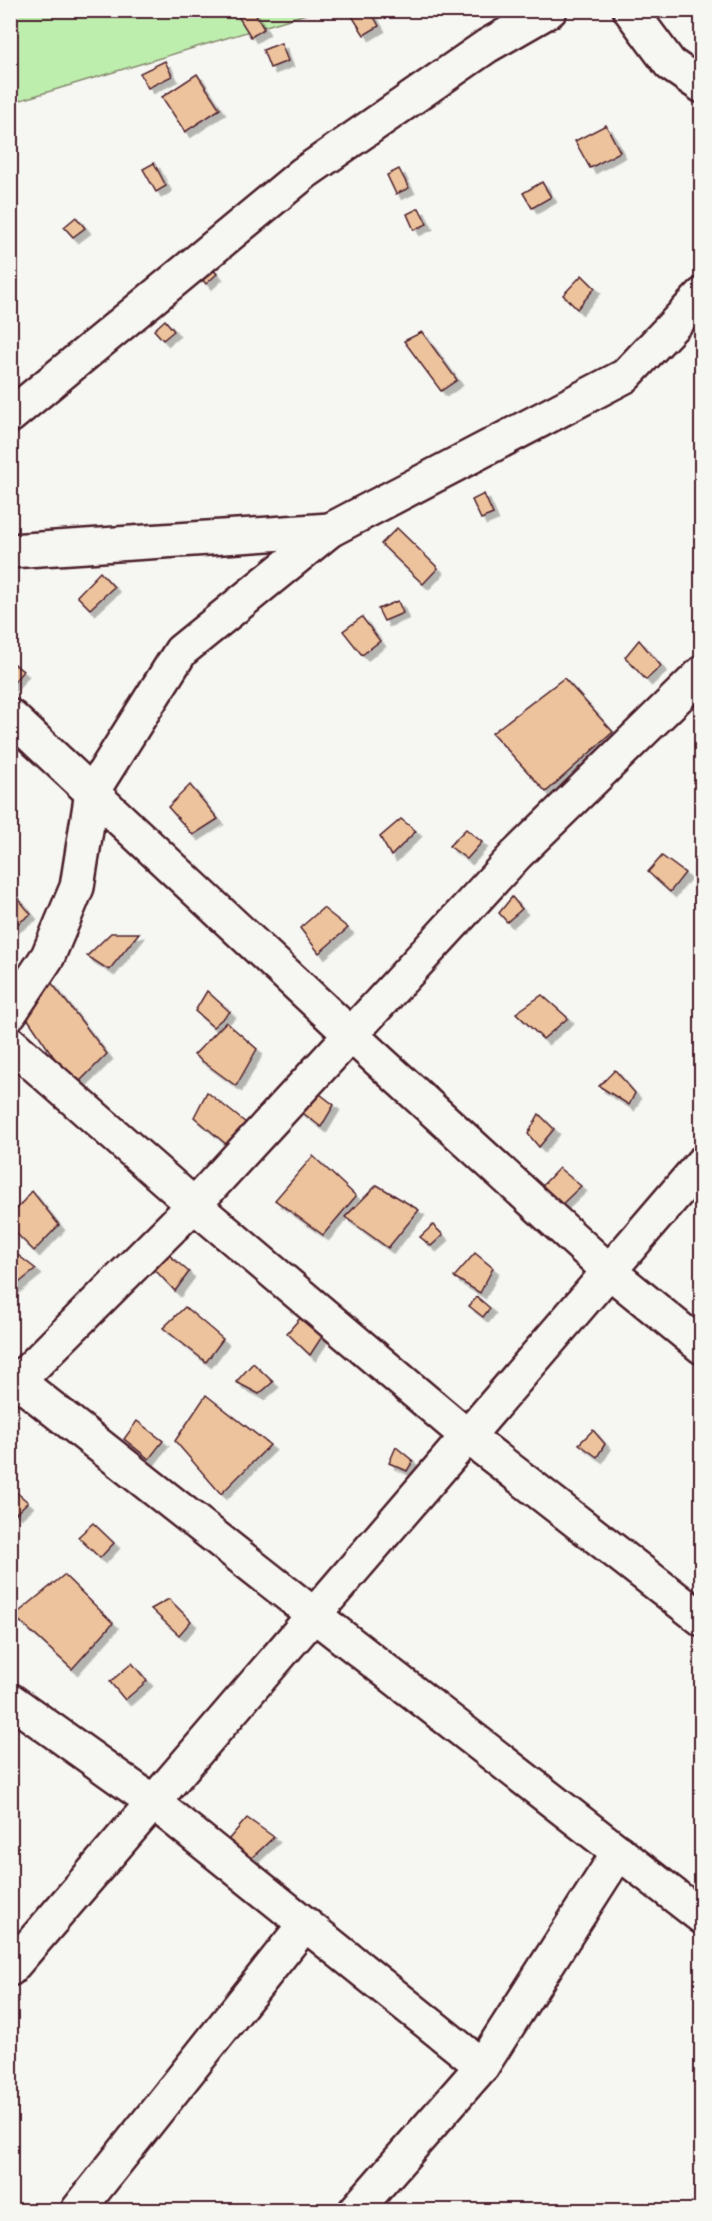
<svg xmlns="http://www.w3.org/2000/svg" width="712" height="2221" viewBox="0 0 712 2221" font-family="'Comic Neue',sans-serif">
<defs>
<filter id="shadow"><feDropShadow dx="5.5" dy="5.5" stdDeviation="0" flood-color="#0004"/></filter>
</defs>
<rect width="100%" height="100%" fill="#f6f6f2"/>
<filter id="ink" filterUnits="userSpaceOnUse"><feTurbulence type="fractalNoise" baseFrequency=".0167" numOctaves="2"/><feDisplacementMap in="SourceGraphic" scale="12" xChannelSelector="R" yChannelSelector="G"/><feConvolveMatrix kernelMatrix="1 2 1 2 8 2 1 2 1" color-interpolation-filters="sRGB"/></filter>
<g filter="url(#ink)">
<path fill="#beeead" stroke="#84866c" stroke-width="1.5" d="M11,11H316L11,103Z"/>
<g fill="#edc39d" stroke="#4a1f2b" stroke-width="1.5" filter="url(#shadow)">
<path d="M240,10H253L264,29L251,37L236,13Z"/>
<path d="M361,10H370L379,26L364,35L352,16Z"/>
<path d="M281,43L288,61L270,68L263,50Z"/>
<path d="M165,61L172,76L148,88L140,73Z"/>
<path d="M197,74L220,109L185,132L162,97Z"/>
<path d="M606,125L620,152L590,168L575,141Z"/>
<path d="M154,163L166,186L156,192L143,169Z"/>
<path d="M399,169L409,188L396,194L387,175Z"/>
<path d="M542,182L551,197L532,208L523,193Z"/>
<path d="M419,208L427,224L414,230L407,214Z"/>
<path d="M76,217L85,228L73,237L64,227Z"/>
<path d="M208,264L217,274L206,284L197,273Z"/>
<path d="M582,275L595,288L577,309L563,295Z"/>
<path d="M165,320L174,331L163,340L154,330Z"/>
<path d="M422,332L457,380L441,391L404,341Z"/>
<path d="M484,494L493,514L481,519L472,500Z"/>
<path d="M397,528L438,568L423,584L381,544Z"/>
<path d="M100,572L114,587L90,609L77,596Z"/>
<path d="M398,601L403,613L384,621L378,609Z"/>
<path d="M362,617L380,641L362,655L343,631Z"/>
<path d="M639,640L661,666L646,680L625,657Z"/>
<path d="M10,661L23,671L11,686L10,685Z"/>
<path d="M564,678L613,732L546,792L492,733Z"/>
<path d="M190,785L218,819L193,835L168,807Z"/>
<path d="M401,819L416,831L391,856L380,837Z"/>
<path d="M466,829L482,842L467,859L449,846Z"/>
<path d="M662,856L685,873L670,892L648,872Z"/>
<path d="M10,889L31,914L10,929Z"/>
<path d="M512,897L522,909L507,922L499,913Z"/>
<path d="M323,908L348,928L319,953L300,928Z"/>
<path d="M111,933H139L109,970L87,956Z"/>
<path d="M51,982L107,1054L74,1087L21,1009Z"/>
<path d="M207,991L230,1012L213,1027L195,1011Z"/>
<path d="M542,995L568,1018L543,1039L516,1013Z"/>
<path d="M226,1022L257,1049L236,1086L194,1055Z"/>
<path d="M615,1070L635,1093L629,1105L599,1086Z"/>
<path d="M316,1091L334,1105L321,1127L299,1110Z"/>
<path d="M207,1092L246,1123L227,1145L194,1117Z"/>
<path d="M539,1114L554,1129L539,1147L528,1134Z"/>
<path d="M313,1156L356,1196L323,1235L275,1200Z"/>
<path d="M559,1168L581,1186L560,1206L541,1187Z"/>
<path d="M377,1185L419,1210L388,1248L345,1217Z"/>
<path d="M32,1191L59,1225L34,1251L10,1227V1217Z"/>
<path d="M433,1225L443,1235L431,1246L420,1237Z"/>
<path d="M10,1249L36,1269L10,1290Z"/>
<path d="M475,1253L493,1268L480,1293L454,1277Z"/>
<path d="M169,1255L189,1272L175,1291L155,1270Z"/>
<path d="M477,1297L490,1308L483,1317L469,1306Z"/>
<path d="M185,1307L223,1339L206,1362L163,1328Z"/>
<path d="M302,1316L325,1332L310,1355L287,1333Z"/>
<path d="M253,1363L273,1382L259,1394L236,1382Z"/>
<path d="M206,1395L270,1445L221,1494L175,1441Z"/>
<path d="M137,1421L163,1441L149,1459L124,1439Z"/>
<path d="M593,1430L605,1444L597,1457L579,1444Z"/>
<path d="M396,1447L413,1461L407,1471L389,1463Z"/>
<path d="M10,1487L28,1502L16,1513L10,1508Z"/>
<path d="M93,1523L114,1543L100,1558L78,1537Z"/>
<path d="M64,1575L113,1623L72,1669L14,1616Z"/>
<path d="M169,1599L191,1621L179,1635L151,1609Z"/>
<path d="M132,1663L147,1681L125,1700L110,1682Z"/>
<path d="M247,1818L274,1837L245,1864L222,1847Z"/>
</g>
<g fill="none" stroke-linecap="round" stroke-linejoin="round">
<defs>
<g id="minor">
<path d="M630,10L670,64L702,86"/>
<path d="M10,416L304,173L487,46L550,10"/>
<path d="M10,551L330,530"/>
<path d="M10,716L351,1035L609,1271L702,1347"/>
<path d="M10,1013L48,956L77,887L92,792L181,651L330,530L625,376L702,295"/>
<path d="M10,1043L194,1205L467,1436L702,1619"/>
<path d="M10,1375L314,1615L702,1917"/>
<path d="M18,1381L194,1205L516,855L702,673"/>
<path d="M10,1700L153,1802L482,2066"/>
<path d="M10,1969L702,1163"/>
<path d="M78,2210L305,1924"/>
<path d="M356,2210L482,2066L619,1852"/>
</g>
</defs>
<use href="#minor" stroke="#4a1f2b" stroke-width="38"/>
<use href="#minor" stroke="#f6f6f2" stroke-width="33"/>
</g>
</g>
<rect width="712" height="2221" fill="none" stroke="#f6f6f2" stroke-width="36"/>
<rect x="18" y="18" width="676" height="2185" fill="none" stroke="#4a1f2b" stroke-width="2" filter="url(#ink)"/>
</svg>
